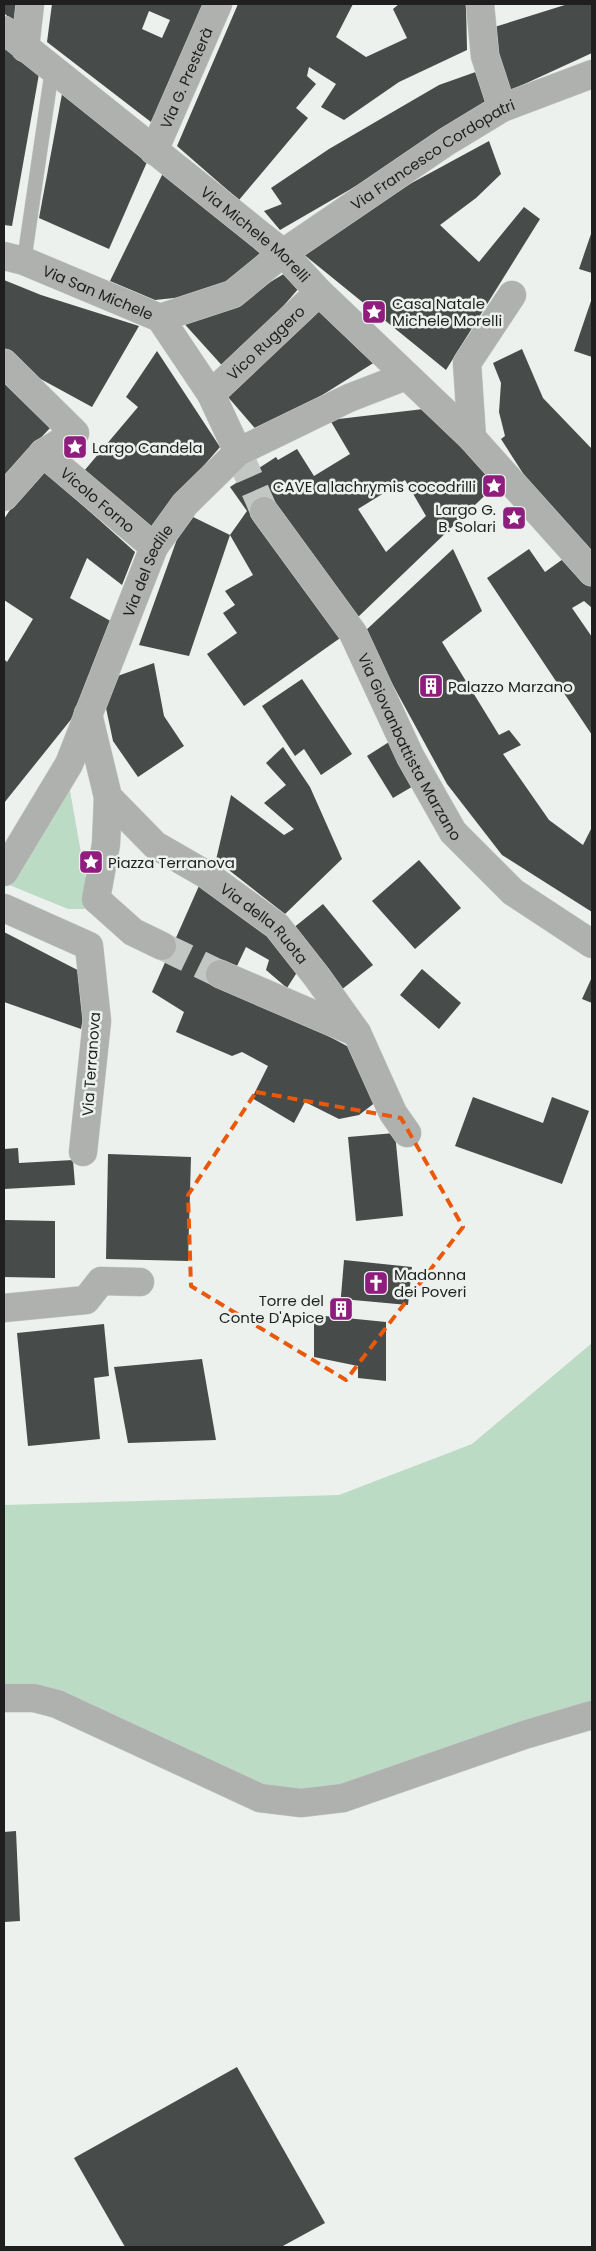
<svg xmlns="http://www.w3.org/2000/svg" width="596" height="2251" viewBox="0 0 596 2251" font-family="Poppins,sans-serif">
<rect width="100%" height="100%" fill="#ecf1ed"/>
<g fill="#bcdbc5">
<path d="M69,785L91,909H68L7,884Z"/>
<path d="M592,1343V1715L301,1803L4,1698V1505L339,1495L472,1444Z"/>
</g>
<g fill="#474b49" fill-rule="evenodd">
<path d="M4,4H25L16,24L4,13Z"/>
<path d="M52,4H214L151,122L47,42ZM149,11L170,20L162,38L142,29Z"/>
<path d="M238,4H353L336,37L366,57L407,38L393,9L399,4H466L467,50L399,82L344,120L321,107L336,84L309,67L307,76L316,84L296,108L308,118L239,200L177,146Z"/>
<path d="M568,4H592V53L507,92L488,29Z"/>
<path d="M4,45L39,74L12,226L4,225Z"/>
<path d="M484,69L496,105L280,230L264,211L282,204L271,188L329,149L439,85Z"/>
<path d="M62,94L147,162L109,249L39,218Z"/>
<path d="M489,141L501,174L476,198L440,225L479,262L524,207L540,219L446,370L302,253L384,198Z"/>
<path d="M164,171L190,190L264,257L212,294L155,300L110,281Z"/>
<path d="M592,231V273L579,269Z"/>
<path d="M287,272L299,288L227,371L180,319L232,305Z"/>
<path d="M4,280L41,295L139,326L92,407L4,359Z"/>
<path d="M592,298V357L574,351Z"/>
<path d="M319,304L375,362L260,434L228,397Z"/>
<path d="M522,349L543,398L592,449V557L544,506L501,439L505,436L499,412L501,383L493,363Z"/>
<path d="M157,351L220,447L150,528L84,471L138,407L126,397Z"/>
<path d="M4,379L50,428L4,477Z"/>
<path d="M432,408L501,480L357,618L343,636L244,706L207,654L237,633L223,613L235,605L225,591L253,575L230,535L189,656L139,645L181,528L191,516L230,535L247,511L230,487L276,457L278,460L297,449L314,476L350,454L330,420ZM405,480L426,516L386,552L358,509Z"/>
<path d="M39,466L135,552L122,585L87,558L70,598L114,623L77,712L4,803V659L7,662L33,619L4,600V519Z"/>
<path d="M453,549L482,611L442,642L499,735L509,730L521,745L503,754L549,820L583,845L592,827V912L502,855L447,784L364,632Z"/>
<path d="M529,549L545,572L570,554L592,578V608L584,601L572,608L592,637V735L487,578Z"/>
<path d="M154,663L164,716L184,746L138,777L113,741L106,708L112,678Z"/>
<path d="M302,679L352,754L321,775L304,749L295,756L262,706Z"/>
<path d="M389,742L415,785L393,798L367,756Z"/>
<path d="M283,747L310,787L342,859L285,914L216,860L231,795L284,835L294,829L264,803L286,785L266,763Z"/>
<path d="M419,860L461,908L415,949L372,901Z"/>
<path d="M202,879L272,929L301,966L287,988L266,970L269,960L246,947L237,966L224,961L215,975L358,1052L381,1098L359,1115L339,1119L305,1102L294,1123L252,1098L268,1066L242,1052L232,1056L176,1032L184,1012L152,992Z"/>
<path d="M323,904L373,965L341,990L292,929Z"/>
<path d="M4,932L91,977L81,1029L4,1002Z"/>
<path d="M422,969L461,1003L439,1029L400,995Z"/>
<path d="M592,977V1003L582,999Z"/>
<path d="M473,1097L543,1123L552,1097L589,1111L562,1184L455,1146Z"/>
<path d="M395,1133L403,1216L356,1221L348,1137Z"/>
<path d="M18,1148L19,1163L73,1160L75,1185L4,1189V1149Z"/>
<path d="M108,1154L191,1157L188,1261L106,1259Z"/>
<path d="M4,1220L55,1221V1278L4,1277Z"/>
<path d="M344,1260L412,1267L408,1305L342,1299V1308L348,1312L346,1318L386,1322V1381L358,1378V1366L314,1357V1315L335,1317L333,1310L340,1308Z"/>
<path d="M104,1324L109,1376L94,1378L100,1439L28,1446L17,1333Z"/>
<path d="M202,1359L216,1440L128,1443L114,1367Z"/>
<path d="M16,1831L20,1921L4,1922V1832Z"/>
<path d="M237,2067L325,2223L281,2247H125L74,2158Z"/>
</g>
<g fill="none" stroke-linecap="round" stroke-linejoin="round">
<g stroke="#c3c7c4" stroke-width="28" stroke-dasharray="28 14" stroke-linecap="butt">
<path d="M238,452L264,511"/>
<path d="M162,946L220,974"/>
</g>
<defs>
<path id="service" d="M24,261L52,70"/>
<g id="minor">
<path d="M480,4L485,56L502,108"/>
<path id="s1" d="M4,30L283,253L319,292L472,438L592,572"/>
<path d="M25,48L30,4"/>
<path id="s2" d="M154,151L218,4"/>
<path id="s3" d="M4,256L24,261L160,318L211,394L238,452"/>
<path id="s4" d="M160,318L233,294L283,253L446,142L502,108L592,74"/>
<path d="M4,363L75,433L43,453L4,497"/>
<path id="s5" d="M211,394L319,292"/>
<path d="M472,438L467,363L512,295"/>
<path id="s6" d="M43,453L154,547"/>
<path id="s7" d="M264,511L353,633L410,756L453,832L513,892L592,944"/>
<path id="s8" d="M88,714L108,797L155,845L207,875L277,926L317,977L357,1033L393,1113L407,1133"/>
<path d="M108,797L106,844L96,899L133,932L162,946"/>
<path id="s9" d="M4,872L69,764L154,547L185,504L238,452L349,398L406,376"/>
<path d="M4,908L89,946L97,1021L83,1152"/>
<path d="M220,974L357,1033"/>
<path d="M4,1308L86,1300L101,1281L140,1282"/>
</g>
<path id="tertiary" d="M4,1698H34L57,1704L260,1798L301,1803L343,1798L524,1735L592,1715"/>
</defs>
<use href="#service" stroke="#c7cbc8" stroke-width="15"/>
<use href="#minor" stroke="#c7cbc8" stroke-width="29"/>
<use href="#tertiary" stroke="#c7cbc8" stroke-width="29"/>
<use href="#service" stroke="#afb1af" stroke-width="14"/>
<use href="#minor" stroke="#afb1af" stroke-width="28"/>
<use href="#tertiary" stroke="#afb1af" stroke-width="28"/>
</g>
<path fill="none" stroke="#e8590c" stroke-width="4" stroke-dasharray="10 6" stroke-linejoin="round" d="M256,1092L401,1118L463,1227L346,1380L191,1286L188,1195Z"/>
<defs>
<symbol id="sight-square" viewBox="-11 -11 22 22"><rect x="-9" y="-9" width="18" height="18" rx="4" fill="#8e1d7e" stroke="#ecf1ed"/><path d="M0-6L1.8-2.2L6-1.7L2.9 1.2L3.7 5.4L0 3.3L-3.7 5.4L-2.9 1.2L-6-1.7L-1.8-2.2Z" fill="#fff"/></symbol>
<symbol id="building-square" viewBox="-11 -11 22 22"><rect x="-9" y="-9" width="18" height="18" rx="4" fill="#8e1d7e" stroke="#ecf1ed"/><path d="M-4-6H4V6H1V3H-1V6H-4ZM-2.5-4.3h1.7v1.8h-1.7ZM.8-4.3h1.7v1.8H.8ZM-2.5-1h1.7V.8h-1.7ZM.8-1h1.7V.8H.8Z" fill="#fff"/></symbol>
<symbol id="church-square" viewBox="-11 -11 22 22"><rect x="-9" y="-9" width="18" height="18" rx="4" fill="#8e1d7e" stroke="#ecf1ed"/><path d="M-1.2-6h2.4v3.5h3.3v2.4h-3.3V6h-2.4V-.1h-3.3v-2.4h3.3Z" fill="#fff"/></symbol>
</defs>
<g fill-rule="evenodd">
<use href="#sight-square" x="360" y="298" width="28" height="28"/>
<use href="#sight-square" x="61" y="433" width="28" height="28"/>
<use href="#sight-square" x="480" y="472" width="28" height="28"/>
<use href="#sight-square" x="500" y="504" width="28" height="28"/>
<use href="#building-square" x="417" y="672" width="28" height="28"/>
<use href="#sight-square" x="77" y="848" width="28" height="28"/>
<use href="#church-square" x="362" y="1269" width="28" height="28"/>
<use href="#building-square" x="327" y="1295" width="28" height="28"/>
</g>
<g text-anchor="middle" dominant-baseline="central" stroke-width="5" stroke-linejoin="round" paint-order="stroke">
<g font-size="15" fill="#1e1f1e" stroke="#ecf1ed">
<text stroke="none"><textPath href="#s2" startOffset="80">Via G. Presterà</textPath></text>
<text stroke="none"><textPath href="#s4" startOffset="321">Via Francesco Cordopatri</textPath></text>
<text stroke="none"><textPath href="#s1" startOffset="324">Via Michele Morelli</textPath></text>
<text stroke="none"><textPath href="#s3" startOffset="101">Via San Michele</textPath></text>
<text stroke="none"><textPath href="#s5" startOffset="75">Vico Ruggero</textPath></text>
<text stroke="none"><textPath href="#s6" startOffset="72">Vicolo Forno</textPath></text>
<text stroke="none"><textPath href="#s9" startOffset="335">Via del Sedile</textPath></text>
<text stroke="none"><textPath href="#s7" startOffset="278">Via Giovanbattista Marzano</textPath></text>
<text stroke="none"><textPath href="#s8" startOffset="288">Via della Ruota</textPath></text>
<text transform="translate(91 1064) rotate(-86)">Via Terranova</text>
</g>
<g font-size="15" fill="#1e1f1e" stroke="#ecf1ed" text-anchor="start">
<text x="392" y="303">Casa Natale<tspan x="392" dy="17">Michele Morelli</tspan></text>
<text x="92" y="447">Largo Candela</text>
<text x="476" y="486" text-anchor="end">CAVE a lachrymis cocodrilli</text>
<text x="496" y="509" text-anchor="end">Largo G.<tspan x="496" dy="17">B. Solari</tspan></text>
<text x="448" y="686">Palazzo Marzano</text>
<text x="108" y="862">Piazza Terranova</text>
<text x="394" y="1274">Madonna<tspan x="394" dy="17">dei Poveri</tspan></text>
<text x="324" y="1300" text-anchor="end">Torre del<tspan x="324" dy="17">Conte D'Apice</tspan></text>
</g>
</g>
<rect width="596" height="2251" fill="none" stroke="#1e1f1e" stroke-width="10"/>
</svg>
